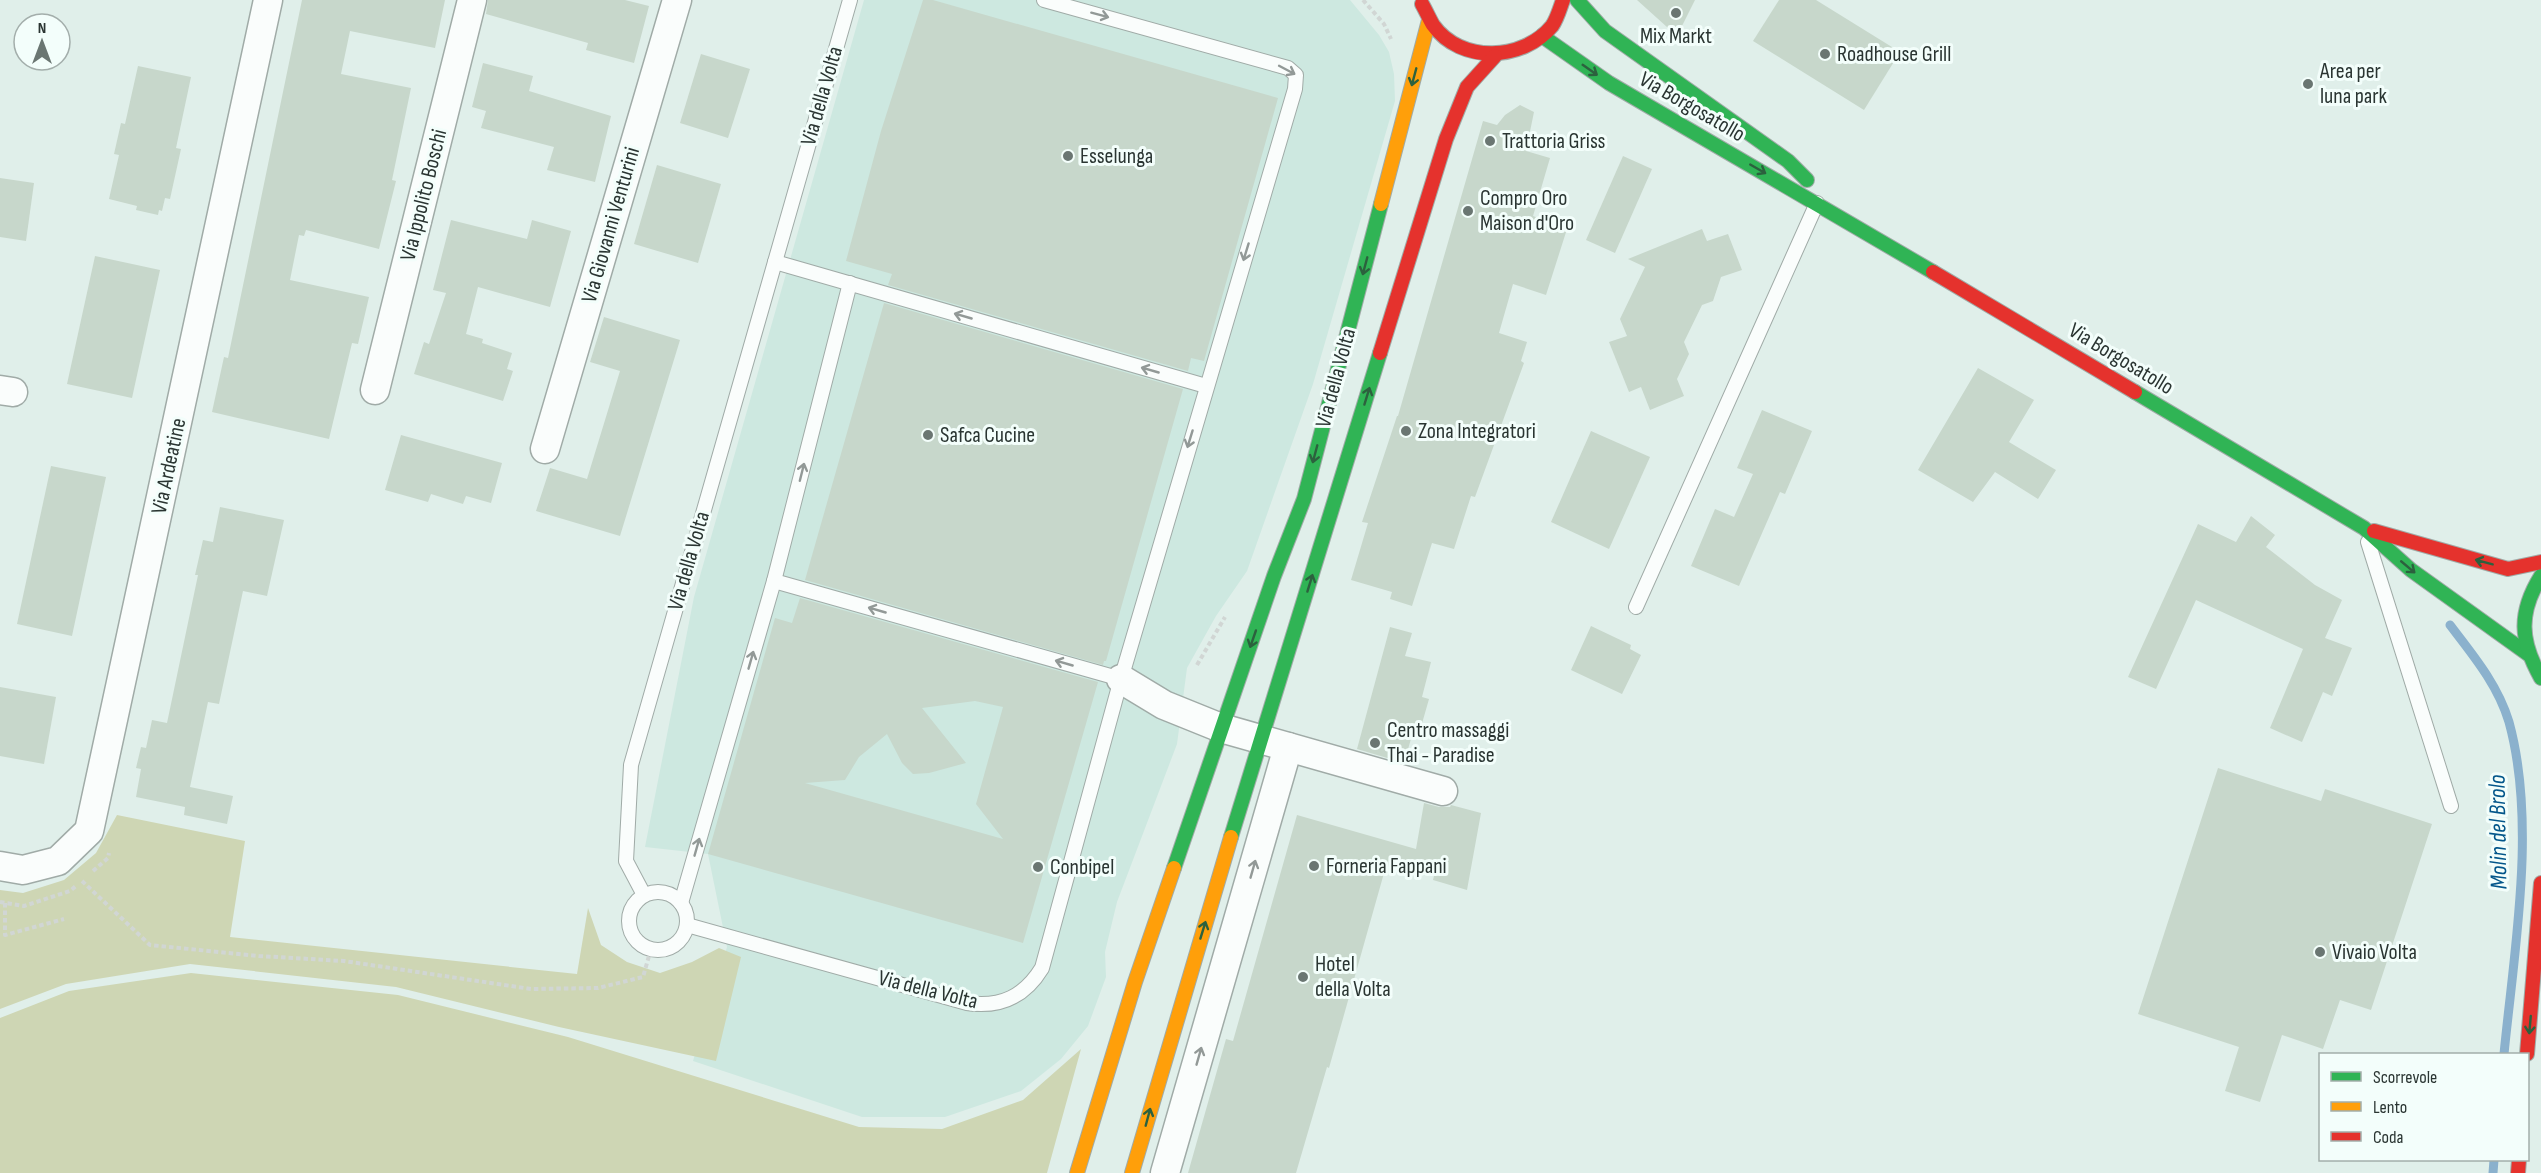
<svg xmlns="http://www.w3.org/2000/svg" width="2541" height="1173" viewBox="0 0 2541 1173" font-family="'Sofia Sans Condensed',sans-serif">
<rect width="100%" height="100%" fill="#e0efea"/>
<path fill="#cde8e0" d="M864,0H1350L1379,35L1389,52L1394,74L1395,101L1313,384L1247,571L1216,616L1187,668L1177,744L1117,902L1105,952L1106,977L1088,1026L1061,1059L1021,1091L945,1117H862L693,1061L727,947L708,854L645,847L694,597Z"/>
<g fill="#ced6b4">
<path d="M117,815L245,841L230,937L577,974L588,908L601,945L627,962L660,973L692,962L719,948L741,957L716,1061L559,1027L396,987L190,964L66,984L0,1009V890L23,893L64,880L96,853Z"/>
<path d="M191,973L398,995L568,1037L859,1127L942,1129L1023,1100L1081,1049L1047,1173H0V1018L69,991Z"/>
</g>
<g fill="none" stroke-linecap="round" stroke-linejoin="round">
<g stroke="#8bb1cd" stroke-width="9">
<path d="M2450,625C2473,655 2498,685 2509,722C2537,824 2514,951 2504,1054"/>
<path d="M2493,1173L2494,1160"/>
</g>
</g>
<g fill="#c7d7cb" fill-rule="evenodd">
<path d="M302,0H445L435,48L350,31L341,74L411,88L392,180L396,181L379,249L306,230L304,236L299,235L290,280L369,297L358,344L352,343L329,439L212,412L224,357L228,358Z"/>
<path d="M488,0H625L649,6L634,63L586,50L588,43L486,14Z"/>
<path d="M923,0H933L1278,98L1204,361L1191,358L1188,371L888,285L892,274L846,261L881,131Z"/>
<path d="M1637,0H1695L1677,36Z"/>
<path d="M1779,0H1816L1900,52L1864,110L1753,41Z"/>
<path d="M701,54L750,69L728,138L680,123Z"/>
<path d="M483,63L533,76L529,91L611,116L595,182L547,170L554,147L481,128L486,111L472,107Z"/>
<path d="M138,66L191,77L176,148L181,149L170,199L165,198L162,211L159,210L158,215L136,210L137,206L109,199L119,155L114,154L121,123L125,124Z"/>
<path d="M1520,105L1534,112L1526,151L1550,158L1533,216L1567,229L1546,295L1513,284L1499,333L1527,342L1521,361L1524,363L1475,497L1471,496L1454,549L1432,543L1412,606L1390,599L1392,592L1351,580L1368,523L1362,522L1397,416H1398L1483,121L1497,125L1505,115Z"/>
<path d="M1623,156L1652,169L1615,253L1586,240Z"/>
<path d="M657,165L721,184L698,263L634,244Z"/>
<path d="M0,178L34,183L26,241L0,237Z"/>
<path d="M451,220L527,239L532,220L571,231L550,307L478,287L466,334L483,339L482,343L512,353L507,369L513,371L503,401L414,374L424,342L429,344L446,293L433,290Z"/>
<path d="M1702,229L1707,241L1728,234L1742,270L1721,277L1713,301L1702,305L1684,342L1689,354L1677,379L1684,396L1650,410L1641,387L1629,392L1609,342L1627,336L1620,319L1645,267L1628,259Z"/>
<path d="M95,256L160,270L132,398L67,384Z"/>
<path d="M884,303L1183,389L1106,661H1104L1103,665L805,580Z"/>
<path d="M604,317L680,340L620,536L536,511L550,468L587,479L620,371L590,362Z"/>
<path d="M1978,368L2034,400L2009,442L2056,470L2038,499L1995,472L1973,502L1918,470Z"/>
<path d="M1762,410L1812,431L1785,494L1780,492L1739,586L1691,566L1715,509L1734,517L1753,474L1737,468Z"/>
<path d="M1591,431L1650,457L1609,549L1551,522Z"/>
<path d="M401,435L502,463L491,503L466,496L463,504L431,494L428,502L385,490Z"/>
<path d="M51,466L106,477L72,636L17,624Z"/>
<path d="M220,507L284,520L267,596L243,591L219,704L208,702L190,787L233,796L227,824L184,815L185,807L136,797L141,769L136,768L141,747L146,748L152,720L167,723L198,575H195L203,540L213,542Z"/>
<path d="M2251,516L2275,535L2266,547L2315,585L2342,600L2325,638L2352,648L2332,696L2323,692L2302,742L2270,728L2303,649L2196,600L2156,689L2128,677L2198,524L2236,542Z"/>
<path d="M800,598L1098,682L1023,943L708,854L775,618L792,623ZM975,701L1003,707L976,804L1003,839L805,783L845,780L859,757L887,734L902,763L913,774L929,773L966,763L922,708Z"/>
<path d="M1591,626L1631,645L1630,649L1641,655L1622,694L1571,670Z"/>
<path d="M1390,627L1412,633L1405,656L1431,662L1422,697L1429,699L1419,734L1413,732L1404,763L1357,749Z"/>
<path d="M0,687L56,697L44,764L0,756Z"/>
<path d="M2218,768L2321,801L2325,789L2432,824L2371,1010L2340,1000L2323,1049L2282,1035L2260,1102L2225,1091L2239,1047L2138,1014Z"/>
<path d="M1424,803L1439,807H1450L1451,805L1481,813L1467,890L1433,880L1434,876L1386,866L1329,1068L1327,1067L1296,1173H1188L1226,1039L1233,1041L1297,815L1416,849Z"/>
</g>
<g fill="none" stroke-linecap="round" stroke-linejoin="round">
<defs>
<g id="lane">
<path d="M775,262L1206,386"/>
<path d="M2368,542L2451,806"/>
<path d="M774,581L1121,679"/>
<path d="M1636,607L1817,203"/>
<circle cx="658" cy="921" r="29"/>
<path d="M644,895L626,861L631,765L850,0"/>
<path d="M681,903L774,581L850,283"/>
<path d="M687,925L967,1003C1001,1008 1025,996 1042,968L1121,679L1295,89L1296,75L1288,68L1044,0"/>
</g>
<g id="street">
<path d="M0,390L13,392"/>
<path d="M375,390L472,0"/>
<path d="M545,449L677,0"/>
<path d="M1121,679L1164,705L1221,728L1443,791"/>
<path d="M0,866L23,870L58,861L89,831L268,0"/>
<path d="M1165,1173L1288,747"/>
</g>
<g id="fast">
<path d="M1577,0L1605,31L1788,161L1807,180"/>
<path d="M1542,36L1609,83L1933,272"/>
<path d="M2135,392L2364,528L2411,570L2528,654"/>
<path d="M2541,576C2518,613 2520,641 2541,678"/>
<path d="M1231,837L1380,353"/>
<path d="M1174,868L1274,576L1304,499L1381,204"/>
</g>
<g id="slow">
<path d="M1381,204L1429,20"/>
<path d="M1077,1173L1135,982L1174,868"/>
<path d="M1132,1173L1231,837"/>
</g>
<g id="jam">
<path d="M1422,4C1426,11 1429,18 1433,25C1461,64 1523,61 1552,26C1557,19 1560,8 1563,0"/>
<path d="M1933,272L2135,392"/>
<path d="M1380,353L1446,139L1467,87L1495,56"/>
<path d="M2374,531L2508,569L2541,562"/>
<path d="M2527,1054L2541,883"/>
<path d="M2518,1173L2519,1160"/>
</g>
</defs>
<use href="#lane" stroke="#a0aba7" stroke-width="16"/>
<use href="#street" stroke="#a0aba7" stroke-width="31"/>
<use href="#fast" stroke="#a0aba7" stroke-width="16"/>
<use href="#slow" stroke="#a0aba7" stroke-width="16"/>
<use href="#jam" stroke="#a0aba7" stroke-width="16"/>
<g stroke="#d1d6d4" stroke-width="4" stroke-dasharray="4.5 3" stroke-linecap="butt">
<path d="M1363,0L1384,24L1391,39"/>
<path d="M1197,665L1225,617"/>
<path d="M93,871L108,858L109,853"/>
<path d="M82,881L150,945L259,956L344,961L531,989L598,988L643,977L651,949"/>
<path d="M0,902L24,906L70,891L76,886"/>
<path d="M5,903V935L64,919"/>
</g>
<use href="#lane" stroke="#fafdfc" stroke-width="14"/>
<use href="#street" stroke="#fafdfc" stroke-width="28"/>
<use href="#fast" stroke="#30b455" stroke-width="14"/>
<use href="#slow" stroke="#ff9f0a" stroke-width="14"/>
<use href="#jam" stroke="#e5322d" stroke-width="14"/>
</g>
<defs><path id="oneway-shaft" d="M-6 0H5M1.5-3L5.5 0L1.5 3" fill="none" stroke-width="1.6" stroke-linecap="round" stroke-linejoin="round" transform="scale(1.5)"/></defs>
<g stroke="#929997">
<use href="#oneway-shaft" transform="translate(1100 15) rotate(15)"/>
<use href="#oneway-shaft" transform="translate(1287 70) rotate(28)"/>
<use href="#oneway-shaft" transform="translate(1246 252) rotate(107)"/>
<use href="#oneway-shaft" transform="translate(963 316) rotate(-164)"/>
<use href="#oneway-shaft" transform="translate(1150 370) rotate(-164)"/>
<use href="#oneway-shaft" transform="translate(1190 439) rotate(107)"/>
<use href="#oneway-shaft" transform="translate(802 472) rotate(-76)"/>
<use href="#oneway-shaft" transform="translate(877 610) rotate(-164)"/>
<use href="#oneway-shaft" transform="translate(751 660) rotate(-74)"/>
<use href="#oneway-shaft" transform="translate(1064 663) rotate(-164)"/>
<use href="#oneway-shaft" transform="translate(697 847) rotate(-74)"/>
<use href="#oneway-shaft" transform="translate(1253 869) rotate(-74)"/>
<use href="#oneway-shaft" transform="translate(1199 1056) rotate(-74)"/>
</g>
<g stroke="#2c613e">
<use href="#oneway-shaft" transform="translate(1590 70) rotate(35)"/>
<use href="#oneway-shaft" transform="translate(1414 77) rotate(105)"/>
<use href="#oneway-shaft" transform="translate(1758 169) rotate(30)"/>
<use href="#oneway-shaft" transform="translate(1365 266) rotate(105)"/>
<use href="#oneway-shaft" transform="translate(1367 396) rotate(-73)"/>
<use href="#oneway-shaft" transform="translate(1315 454) rotate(105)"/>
<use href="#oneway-shaft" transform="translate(2484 562) rotate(-165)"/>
<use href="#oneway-shaft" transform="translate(2408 567) rotate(40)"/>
<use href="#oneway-shaft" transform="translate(1310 583) rotate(-73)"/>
<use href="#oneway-shaft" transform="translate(1253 639) rotate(109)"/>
<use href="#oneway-shaft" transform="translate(1203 930) rotate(-73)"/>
<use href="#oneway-shaft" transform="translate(2530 1025) rotate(95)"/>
<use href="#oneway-shaft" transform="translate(1148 1117) rotate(-75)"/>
</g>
<g fill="#6a7672" stroke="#f3fefb" stroke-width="2">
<circle cx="1676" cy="13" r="6"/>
<circle cx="1825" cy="54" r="6"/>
<circle cx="2308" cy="84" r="6"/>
<circle cx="1490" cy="141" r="6"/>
<circle cx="1068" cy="156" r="6"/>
<circle cx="1468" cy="211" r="6"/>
<circle cx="1406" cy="431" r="6"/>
<circle cx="928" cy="435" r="6"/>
<circle cx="1375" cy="743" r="6"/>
<circle cx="1314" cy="866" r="6"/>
<circle cx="1038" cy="867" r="6"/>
<circle cx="2320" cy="952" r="6"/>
<circle cx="1303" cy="977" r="6"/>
</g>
<g text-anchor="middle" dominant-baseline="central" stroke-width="6" stroke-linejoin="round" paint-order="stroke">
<g font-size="22" fill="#2a3532" stroke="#f3fefb" text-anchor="start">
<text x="1676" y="36" text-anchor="middle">Mix Markt</text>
<text x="1837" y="54">Roadhouse Grill</text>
<text x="2320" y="71">Area per<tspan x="2320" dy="25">luna park</tspan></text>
<text x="1502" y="141">Trattoria Griss</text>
<text x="1080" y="156">Esselunga</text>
<text x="1480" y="198">Compro Oro<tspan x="1480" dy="25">Maison d'Oro</tspan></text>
<text x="1418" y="431">Zona Integratori</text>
<text x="940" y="435">Safca Cucine</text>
<text x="1387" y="730">Centro massaggi<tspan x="1387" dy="25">Thai - Paradise</tspan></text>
<text x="1326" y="866">Forneria Fappani</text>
<text x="1050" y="867">Conbipel</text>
<text x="2332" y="952">Vivaio Volta</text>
<text x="1315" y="964">Hotel<tspan x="1315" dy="25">della Volta</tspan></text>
</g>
<g font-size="22" fill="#2a3532" stroke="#f3fefb">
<text transform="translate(822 96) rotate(-74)">Via della Volta</text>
<text transform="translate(1692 107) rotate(30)">Via Borgosatollo</text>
<text transform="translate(424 195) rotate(-76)">Via Ippolito Boschi</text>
<text transform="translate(611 225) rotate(-74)">Via Giovanni Venturini</text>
<text transform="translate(2121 359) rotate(31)">Via Borgosatollo</text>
<text transform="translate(1336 378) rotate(-75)">Via della Volta</text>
<text transform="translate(169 466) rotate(-78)">Via Ardeatine</text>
<text transform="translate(689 561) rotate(-74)">Via della Volta</text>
<text transform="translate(928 990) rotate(14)">Via della Volta</text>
</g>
<g font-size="24" font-style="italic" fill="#03568a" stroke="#f3fefb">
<text transform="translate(2498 832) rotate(-91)">Molin del Brolo</text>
</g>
</g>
<rect x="2319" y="1053" width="210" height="108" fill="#f3fefb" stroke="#a3aeab" stroke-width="1.5"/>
<rect x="2331" y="1072" width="30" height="9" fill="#30b455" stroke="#a3aeab" stroke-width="1.5"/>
<text x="2373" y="1083" font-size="18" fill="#2a3532">Scorrevole</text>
<rect x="2331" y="1102" width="30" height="9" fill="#ff9f0a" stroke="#a3aeab" stroke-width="1.5"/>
<text x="2373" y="1113" font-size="18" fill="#2a3532">Lento</text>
<rect x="2331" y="1132" width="30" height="9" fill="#e5322d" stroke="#a3aeab" stroke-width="1.5"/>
<text x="2373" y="1143" font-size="18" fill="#2a3532">Coda</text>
<g transform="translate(42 42)"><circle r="28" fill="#f3fefb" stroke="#a3aeab" stroke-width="1.5"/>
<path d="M0-4.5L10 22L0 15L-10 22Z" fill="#6a7672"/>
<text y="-9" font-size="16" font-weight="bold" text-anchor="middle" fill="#2a3532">N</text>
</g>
</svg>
